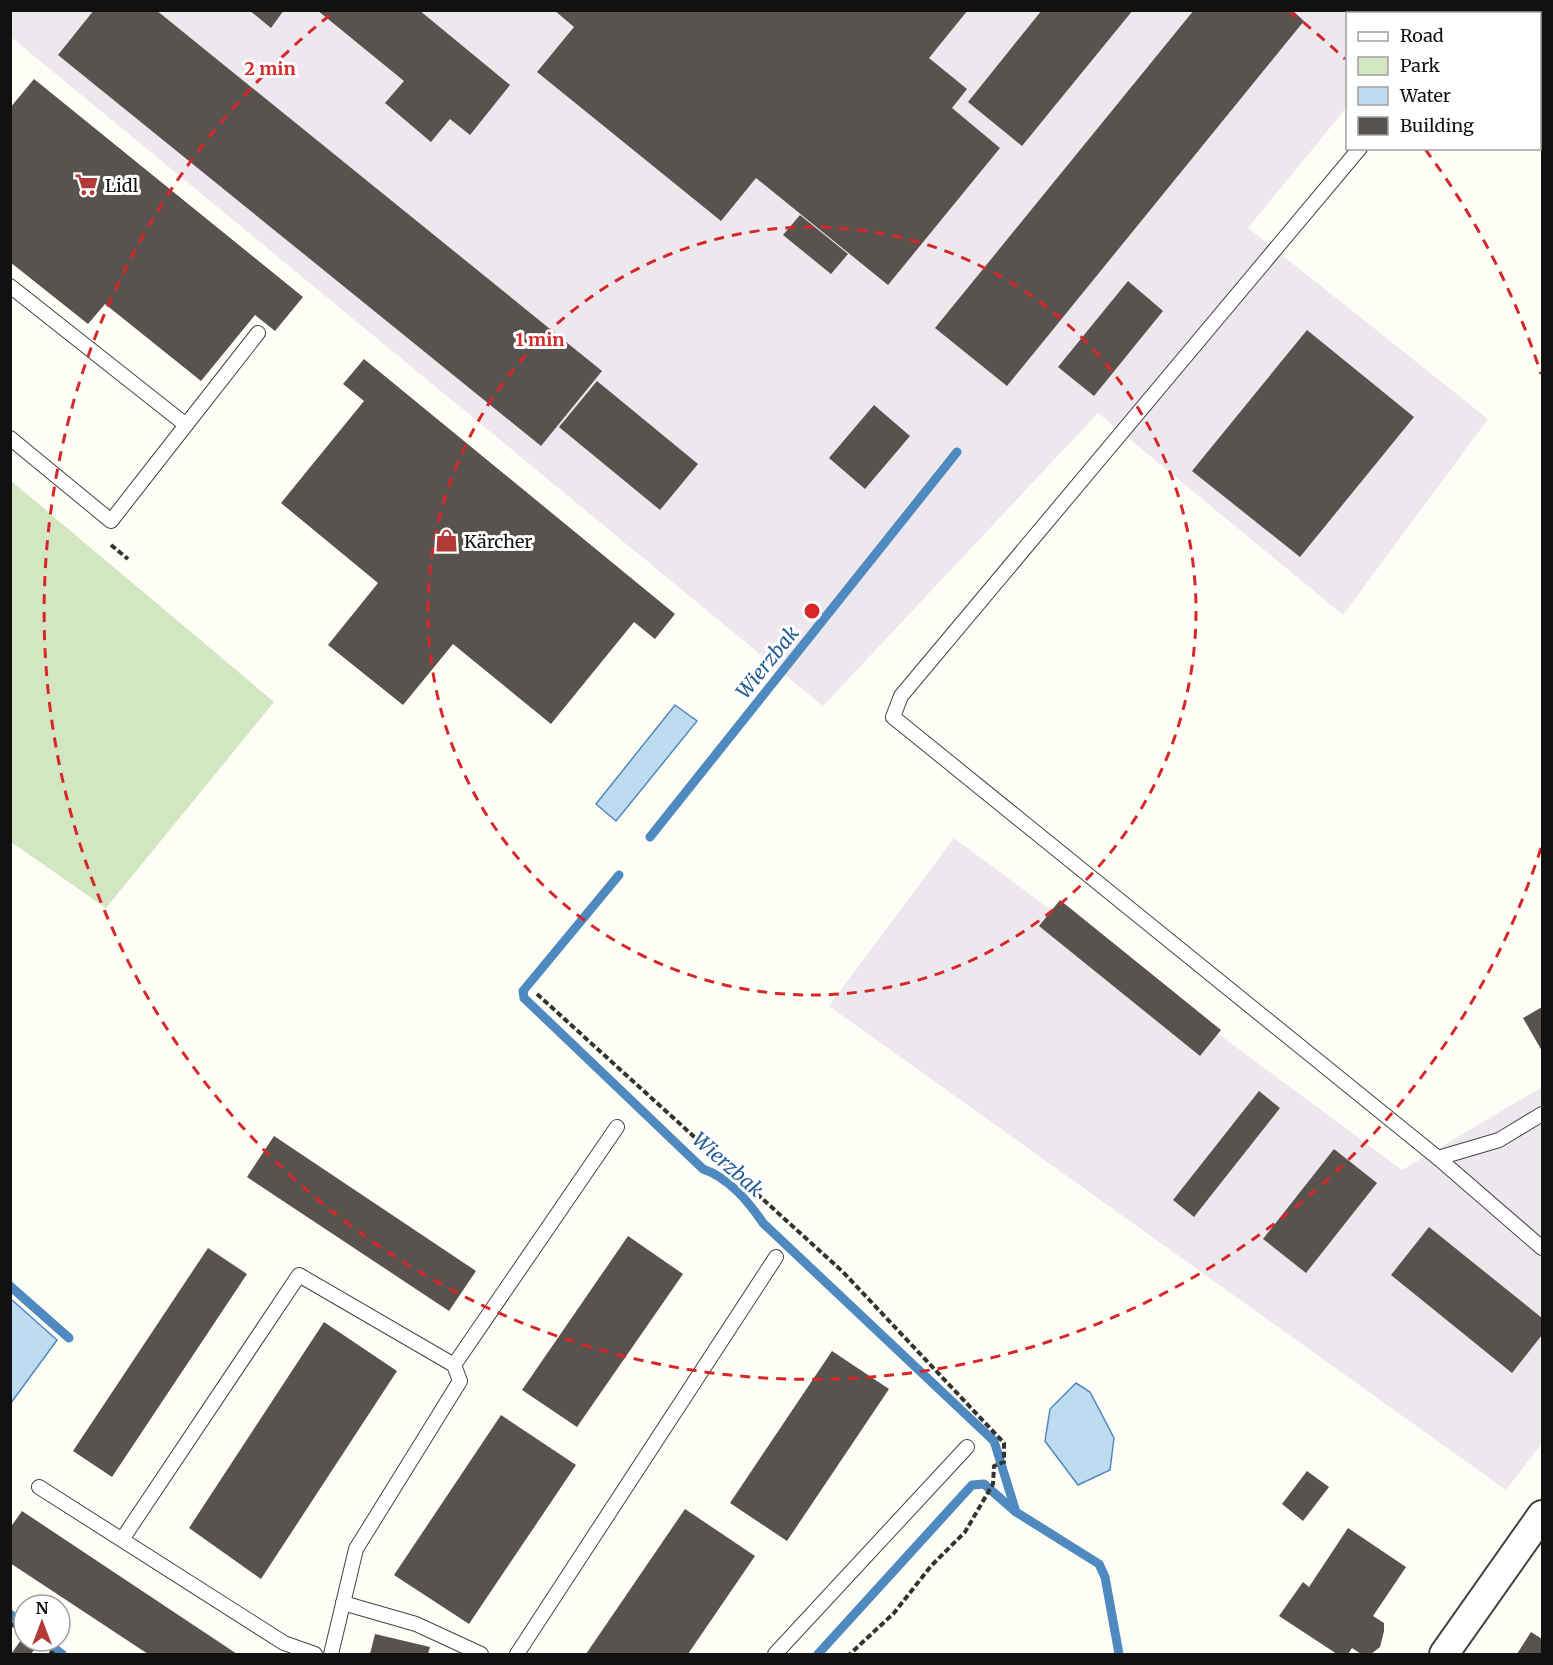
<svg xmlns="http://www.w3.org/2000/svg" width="1553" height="1665" viewBox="0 0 1553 1665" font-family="Merriweather,serif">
<rect width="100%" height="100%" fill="#fefdf6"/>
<g fill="#ede7ee">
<path d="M10,11H1427L1424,14H1348L1347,107L1248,228L1488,419L1343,615L1098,413L823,706L11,37Z"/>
<path d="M954,838L1402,1170L1542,1087V1443L1506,1490L829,1006Z"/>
</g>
<path fill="#d2e6c2" d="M10,480L274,702L106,908L11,842Z"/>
<g fill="#bfdbf0" stroke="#4e8abf" stroke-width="1.5">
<path d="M675,705L697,721L616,821L596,804Z"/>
<path d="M11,1299L57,1340L11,1403Z"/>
<path d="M1076,1383L1090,1392L1114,1438L1110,1470L1078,1485L1045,1441L1050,1409Z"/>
</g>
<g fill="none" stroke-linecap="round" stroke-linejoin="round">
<g stroke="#4e8abf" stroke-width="9">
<path d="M650,837L957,452"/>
<path d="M619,875L523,991L524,998L703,1169C729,1178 748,1201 763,1223L994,1441L1016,1512"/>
<path d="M10,1286L69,1338"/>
<path d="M10,1614L24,1625"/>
<path d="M45,1641L62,1654"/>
<path d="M818,1654L972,1485L984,1484L1016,1512L1099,1564L1105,1577L1119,1654"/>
</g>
</g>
<g fill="#58534e">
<path d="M94,10H156L602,371L541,446L58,55Z"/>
<path d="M249,10H284L271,28Z"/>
<path d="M317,10H419L510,85L470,135L450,119L431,142L385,103L404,81Z"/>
<path d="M554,10H968L929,58L967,89L952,108L1000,148L888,285L756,178L721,221L537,72L574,27Z"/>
<path d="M1042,10H1133L1022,146L968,102Z"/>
<path d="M1194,10H1292L1304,21L1007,386L935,328Z"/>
<path d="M34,79L303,297L275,331L255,315L201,381L105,304L88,324L10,262V108Z"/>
<path d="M800,215L848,254L831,274L783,235Z"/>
<path d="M1128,281L1163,311L1094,396L1058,367Z"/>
<path d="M1307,330L1414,417L1300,557L1192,471Z"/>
<path d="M364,359L675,614L655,639L634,622L551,724L453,644L403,705L328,645L378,583L281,503L364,401L343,384Z"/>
<path d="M597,381L698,464L660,510L559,427Z"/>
<path d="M874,405L910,436L865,489L829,458Z"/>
<path d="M1060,900L1221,1030L1200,1056L1039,926Z"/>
<path d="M1542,1007V1051L1523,1018Z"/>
<path d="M1259,1091L1280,1108L1194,1217L1173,1200Z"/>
<path d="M274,1136L476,1271L449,1311L247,1177Z"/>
<path d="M1334,1149L1377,1183L1306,1273L1263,1239Z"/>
<path d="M1429,1227L1542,1318V1335L1512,1373L1391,1275Z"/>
<path d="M628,1236L683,1274L577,1427L522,1390Z"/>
<path d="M208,1248L247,1274L112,1477L73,1451Z"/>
<path d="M324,1322L397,1371L261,1579L189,1528Z"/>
<path d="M832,1351L889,1389L787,1541L730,1503Z"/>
<path d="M501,1415L576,1465L469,1624L394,1575Z"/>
<path d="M1307,1471L1329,1487L1303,1521L1282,1504Z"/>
<path d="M685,1509L755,1556L688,1654H586Z"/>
<path d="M22,1511L237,1654H148L10,1563V1528Z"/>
<path d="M1348,1528L1406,1567L1373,1616L1384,1623V1631L1380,1647L1371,1654H1361L1352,1648L1348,1654H1337L1279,1616L1303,1582L1309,1587Z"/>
<path d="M1531,1632L1542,1639V1654H1517Z"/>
<path d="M375,1634L430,1647L428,1654H370Z"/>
<path d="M21,1640L34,1650L31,1654H11Z"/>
</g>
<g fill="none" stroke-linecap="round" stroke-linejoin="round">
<defs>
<g id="service">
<path d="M1472,14L1475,10"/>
<path d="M1360,148L901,696L893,717L1438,1158L1542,1248"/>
<path d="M10,286L186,425L111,521L10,438"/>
<path d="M186,425L258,333"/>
<path d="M1438,1158L1499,1140L1542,1114"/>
<path d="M454,1365L617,1127"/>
<path d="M39,1487L284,1643L315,1654"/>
<path d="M123,1538L299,1275L454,1365L460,1381L356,1549L331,1654"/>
<path d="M343,1603L416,1624L481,1654"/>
<path d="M517,1654L776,1257"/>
<path d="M775,1654L967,1447"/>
</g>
<path id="minor" d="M1444,1654L1542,1515"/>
</defs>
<use href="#service" stroke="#444" stroke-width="16"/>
<use href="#minor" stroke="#444" stroke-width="32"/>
<g stroke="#333" stroke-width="4" stroke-dasharray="6 3" stroke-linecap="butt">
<path d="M111,545L128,559"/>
<path d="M537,994L843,1272L1004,1443V1462L994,1466L993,1484L965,1532L931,1566L894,1613L850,1654"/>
<path d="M10,1623L24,1633"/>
<path d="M35,1641L54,1654"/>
</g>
<use href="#service" stroke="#fff" stroke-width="14"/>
<use href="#minor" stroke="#fff" stroke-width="28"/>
</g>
<g fill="none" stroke="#d62828" stroke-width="3" stroke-dasharray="10 8">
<circle cx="812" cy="611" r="384"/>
<path d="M1541 848A767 767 0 1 1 335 11M1289 11A767 767 0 0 1 1345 59M1425 149A767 767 0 0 1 1541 374"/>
</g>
<defs>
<symbol id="supermarket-bare" viewBox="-9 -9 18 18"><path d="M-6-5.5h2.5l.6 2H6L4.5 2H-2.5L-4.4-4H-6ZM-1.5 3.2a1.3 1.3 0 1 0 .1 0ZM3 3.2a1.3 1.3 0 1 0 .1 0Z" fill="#b23a37" stroke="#fff" stroke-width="2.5" paint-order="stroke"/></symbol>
<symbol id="shop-bare" viewBox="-9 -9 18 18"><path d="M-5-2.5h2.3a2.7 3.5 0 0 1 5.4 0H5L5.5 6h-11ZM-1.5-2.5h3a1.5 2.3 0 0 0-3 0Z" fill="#b23a37" stroke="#fff" stroke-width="2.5" paint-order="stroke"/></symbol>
</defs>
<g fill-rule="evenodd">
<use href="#supermarket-bare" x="70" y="168" width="33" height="33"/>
<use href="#shop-bare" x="430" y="524" width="33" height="33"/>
</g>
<g text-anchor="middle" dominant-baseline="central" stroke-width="6" stroke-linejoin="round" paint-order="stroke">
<g font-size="18" fill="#111" stroke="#fff" text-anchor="start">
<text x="105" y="185">Lidl</text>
<text x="464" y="541">Kärcher</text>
</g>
<g font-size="20" font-style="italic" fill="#275e96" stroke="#fff">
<text transform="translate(767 662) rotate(-51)">Wierzbak</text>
<text transform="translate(728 1164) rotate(41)">Wierzbak</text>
</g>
</g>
<circle cx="812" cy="611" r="9" fill="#d62828" stroke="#fff" stroke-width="3"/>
<g font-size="18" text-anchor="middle" font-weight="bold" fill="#d62828" stroke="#fff" stroke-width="6" stroke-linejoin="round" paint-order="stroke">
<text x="270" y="75">2 min</text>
<text x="540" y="346">1 min</text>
</g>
<rect width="1553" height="1665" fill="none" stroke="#111111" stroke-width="24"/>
<rect x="1346" y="12" width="195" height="138" fill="#ffffff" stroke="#a0a0a0" stroke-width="1.5"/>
<rect x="1358" y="32" width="30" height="9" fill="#ffffff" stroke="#a0a0a0" stroke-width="1.5"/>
<text x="1400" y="42" font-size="18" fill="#111111">Road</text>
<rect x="1358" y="57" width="30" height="18" fill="#d2e6c2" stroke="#a0a0a0" stroke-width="1.5"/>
<text x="1400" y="72" font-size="18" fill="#111111">Park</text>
<rect x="1358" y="87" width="30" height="18" fill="#bfdbf0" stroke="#a0a0a0" stroke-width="1.5"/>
<text x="1400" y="102" font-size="18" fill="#111111">Water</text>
<rect x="1358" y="117" width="30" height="18" fill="#58534e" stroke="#a0a0a0" stroke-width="1.5"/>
<text x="1400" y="132" font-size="18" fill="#111111">Building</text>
<g transform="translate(42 1623)"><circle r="28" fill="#ffffff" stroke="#a0a0a0" stroke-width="1.5"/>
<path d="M0-4.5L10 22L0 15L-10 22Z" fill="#b23a37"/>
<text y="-9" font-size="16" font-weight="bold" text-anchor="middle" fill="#111111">N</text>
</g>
</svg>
